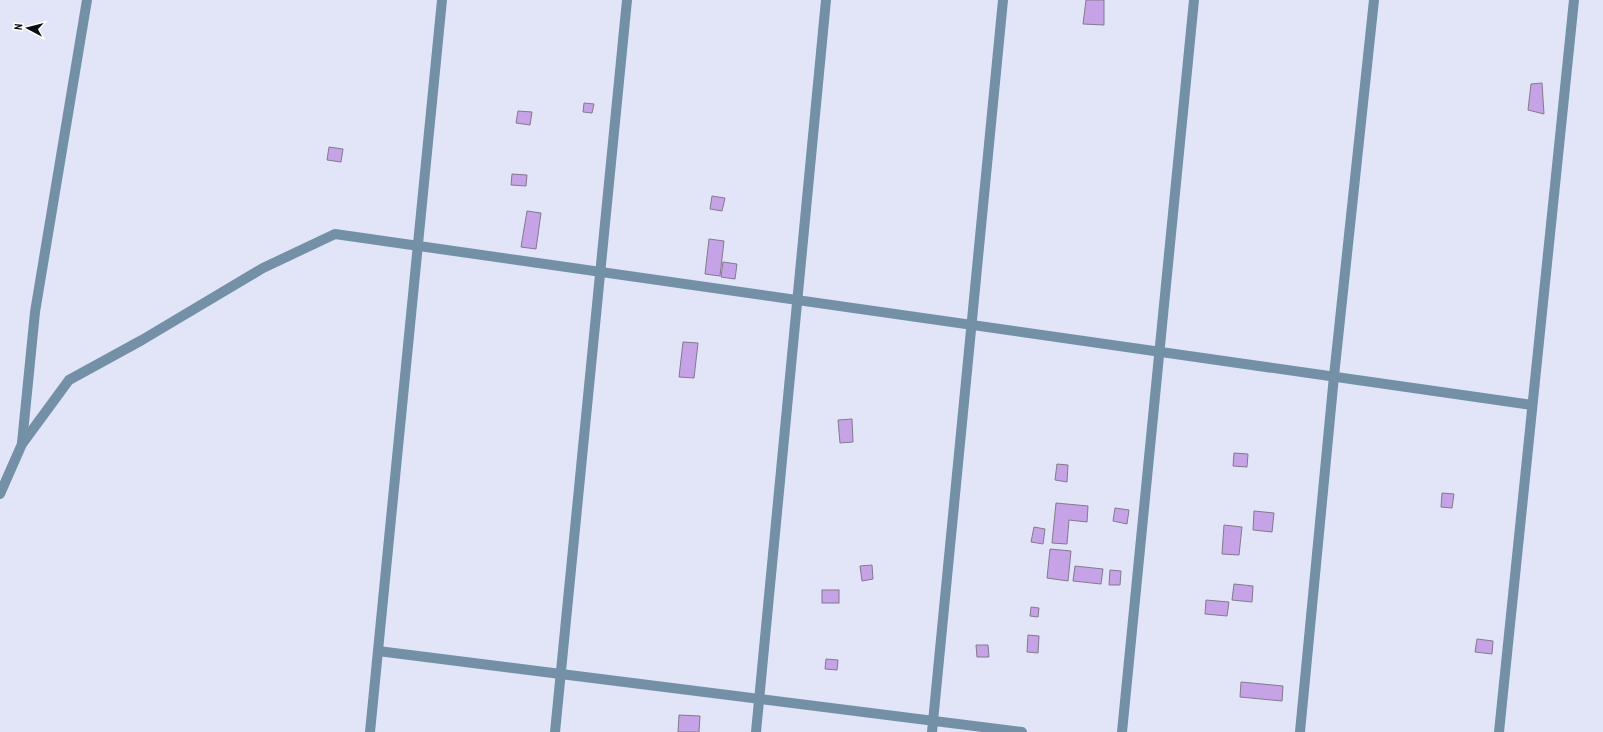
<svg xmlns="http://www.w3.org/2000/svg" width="1603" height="732" viewBox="0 0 1603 732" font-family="'PT Sans Narrow',sans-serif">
<rect width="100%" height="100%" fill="#e1e5f7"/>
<g fill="#c6a2e6" stroke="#837b8b">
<path d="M1086,0H1104V25L1083,24Z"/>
<path d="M1542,83L1544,114L1528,110L1531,84Z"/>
<path d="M584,103L594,104L592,113L583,112Z"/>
<path d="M518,111L532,112L530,125L516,123Z"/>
<path d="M329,147L343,149L341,162L327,160Z"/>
<path d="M512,174L527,175L526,186L511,185Z"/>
<path d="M712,196L725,198L722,211L710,209Z"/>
<path d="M527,211L541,213L536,249L521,247Z"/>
<path d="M709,239L724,241L720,276L705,274Z"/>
<path d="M723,262L737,264L735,279L721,277Z"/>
<path d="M683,342L698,343L694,378L679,377Z"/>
<path d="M852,419L853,442L840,443L838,420Z"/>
<path d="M1234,453L1248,454L1247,467L1233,466Z"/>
<path d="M1057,464L1068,465L1067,482L1055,480Z"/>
<path d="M1442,493L1454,494L1452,508L1441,507Z"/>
<path d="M1056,503L1088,506L1087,522L1069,520L1067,544L1052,543Z"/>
<path d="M1115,508L1129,510L1127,524L1113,521Z"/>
<path d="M1254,511L1274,513L1272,532L1253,530Z"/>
<path d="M1224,525L1242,527L1239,555L1222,554Z"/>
<path d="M1034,527L1045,529L1043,544L1031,542Z"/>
<path d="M1050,549L1071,551L1068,581L1047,578Z"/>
<path d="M872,565L873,579L862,581L860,566Z"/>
<path d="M1075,566L1103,569L1101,584L1073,581Z"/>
<path d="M1110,570L1121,571L1120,585H1109Z"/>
<path d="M1234,584L1253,586L1252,602L1232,600Z"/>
<rect x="822" y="590" width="17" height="13"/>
<path d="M1206,600L1229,602L1227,616L1205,614Z"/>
<path d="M1031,607L1039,608L1038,617L1030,616Z"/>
<path d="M1028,635L1039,636L1038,653L1027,652Z"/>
<path d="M1477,639L1493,641L1492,654L1475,652Z"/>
<path d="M976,645H988L989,657H977Z"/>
<path d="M826,659L838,660L837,670L825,669Z"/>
<path d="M1241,682L1283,686L1282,701L1240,697Z"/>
<path d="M679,715L700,716L699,732H678Z"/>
</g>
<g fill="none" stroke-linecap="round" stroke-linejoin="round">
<g stroke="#7490a6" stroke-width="10">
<path d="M22,443L35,312L87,0"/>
<path d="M0,494L22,444L69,380L142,340L263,268L335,234L1532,405"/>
<path d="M378,651L1022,732"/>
<path d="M370,732L442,0"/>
<path d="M555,732L627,0"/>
<path d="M756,732L826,0"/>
<path d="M932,732L1003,0"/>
<path d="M1122,732L1194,0"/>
<path d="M1300,732L1334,376L1374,0"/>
<path d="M1499,732L1574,0"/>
</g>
</g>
<g transform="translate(28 28) rotate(277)" stroke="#ffffff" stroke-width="3" paint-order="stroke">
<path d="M0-3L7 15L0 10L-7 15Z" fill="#0b0d12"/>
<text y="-6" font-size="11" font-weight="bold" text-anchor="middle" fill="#0b0d12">N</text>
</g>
</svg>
